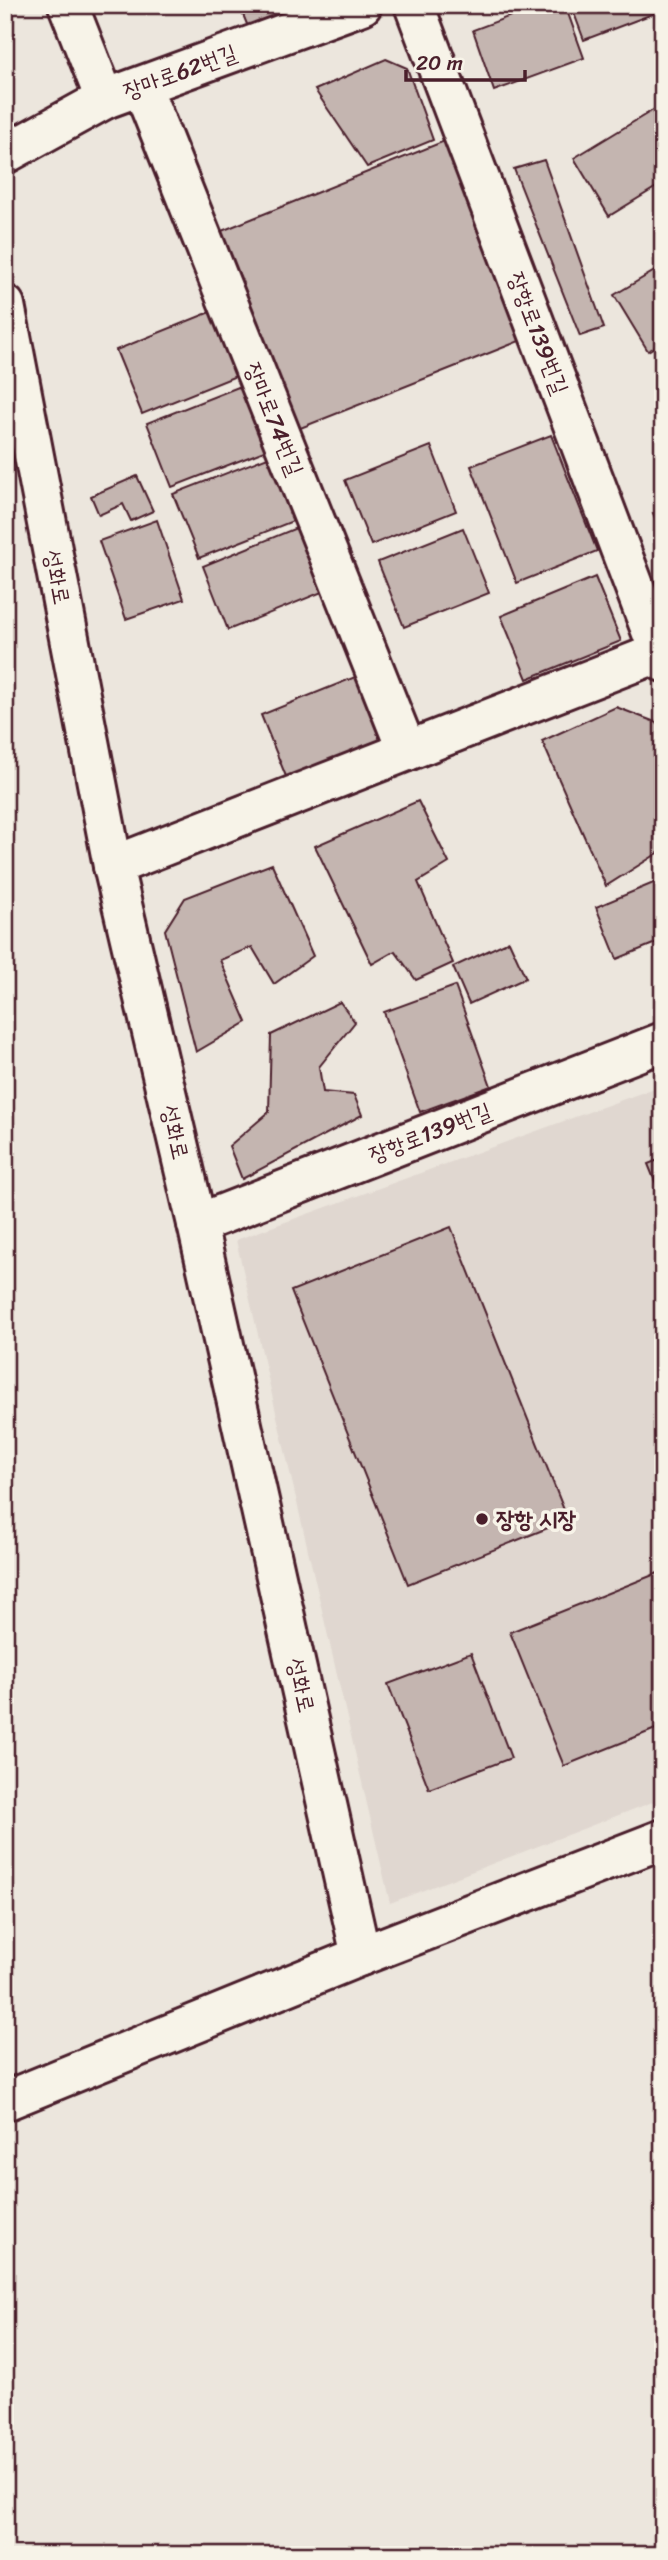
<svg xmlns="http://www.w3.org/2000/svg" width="668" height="2560" viewBox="0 0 668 2560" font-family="Sriracha,'Poor Story',sans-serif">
<rect width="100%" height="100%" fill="#ece6dd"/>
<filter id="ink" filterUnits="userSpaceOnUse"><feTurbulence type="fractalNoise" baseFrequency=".0143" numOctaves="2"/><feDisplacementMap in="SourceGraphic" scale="14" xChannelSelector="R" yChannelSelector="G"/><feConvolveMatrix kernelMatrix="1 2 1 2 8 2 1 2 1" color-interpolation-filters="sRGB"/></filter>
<g filter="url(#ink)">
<path fill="#e0d7d0" d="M663,1085V1798L390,1903L236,1240Z"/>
<g fill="#c4b5b0" stroke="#4a1f2b" stroke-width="2">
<path d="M239,5H324L251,34Z"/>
<path d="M540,5H565L584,58L494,91L473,30Z"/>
<path d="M571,5H663V10L584,40Z"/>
<path d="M386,59L407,68L433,140L367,167L315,90Z"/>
<path d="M663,104V183L609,216L574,158Z"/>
<path d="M447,140L527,338L298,429L219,232Z"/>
<path d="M544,160L604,328L580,336L514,169Z"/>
<path d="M663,266V342L648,351L614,295Z"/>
<path d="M220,308L246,372L142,414L116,350Z"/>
<path d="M251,382L277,446L172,487L147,423Z"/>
<path d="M551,435L597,551L517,583L471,466Z"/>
<path d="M431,446L456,511L371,545L345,480Z"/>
<path d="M278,453L303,517L199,558L173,494Z"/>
<path d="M137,476L153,511L131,521L123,504L99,515L91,496Z"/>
<path d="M663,512V537L653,513Z"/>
<path d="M157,520L184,599L126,619L99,541Z"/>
<path d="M306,524L332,588L228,630L203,566Z"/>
<path d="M463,528L489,593L404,627L378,562Z"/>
<path d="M595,577L621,641L527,679L501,616Z"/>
<path d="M365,673L390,738L287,779L261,715Z"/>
<path d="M616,707L663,725V850L606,886L542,741Z"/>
<path d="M418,801L449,863L418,882L453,963L416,980L395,951L372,964L315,846Z"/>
<path d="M272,864L313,956L274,984L252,947L220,960L247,1022L196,1052L165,930L185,898Z"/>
<path d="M663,879V940L617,959L596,907Z"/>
<path d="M509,941L526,978L469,1004L453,967Z"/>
<path d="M455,986L491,1086L420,1112L384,1012Z"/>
<path d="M340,1002L355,1022L319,1067L323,1092L354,1095L362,1115L242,1179L229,1146L269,1112L271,1035Z"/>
<path d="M663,1158V1201L648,1164Z"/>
<path d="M451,1227L568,1520L408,1584L291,1291Z"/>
<path d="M663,1571V1726L564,1766L510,1632Z"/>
<path d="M471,1653L511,1758L429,1789L388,1684Z"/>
</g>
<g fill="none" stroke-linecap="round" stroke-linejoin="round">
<defs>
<g id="minor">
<path d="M68,5L105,99"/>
<path d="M414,5L663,662"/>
<path d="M142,87L407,751"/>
<path d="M5,154L105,99L362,5"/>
<path d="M5,305L113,866L197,1224L361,1956"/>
<path d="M113,866L663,651"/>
<path d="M197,1224L663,1042"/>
<path d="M5,2101L361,1956L663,1839"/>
</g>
</defs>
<use href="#minor" stroke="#4a1f2b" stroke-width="44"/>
<use href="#minor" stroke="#f7f3e8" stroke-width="38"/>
</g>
</g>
<circle fill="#4a1f2b" stroke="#f7f3e8" stroke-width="2.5" cx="482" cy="1519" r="7"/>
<g text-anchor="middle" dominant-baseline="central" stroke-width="7" stroke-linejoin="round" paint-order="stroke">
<g font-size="23" fill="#4a1f2b" stroke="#f7f3e8">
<text transform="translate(180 72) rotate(-20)">장마로62번길</text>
<text transform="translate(538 333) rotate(69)">장항로139번길</text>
<text transform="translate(274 419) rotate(68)">장마로74번길</text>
<text transform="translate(57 577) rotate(79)">성화로</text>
<text transform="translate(175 1132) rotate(77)">성화로</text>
<text transform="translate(430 1133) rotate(-21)">장항로139번길</text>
<text transform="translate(301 1685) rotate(77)">성화로</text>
</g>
<g font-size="23" font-weight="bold" fill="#4a1f2b" stroke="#f7f3e8" text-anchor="start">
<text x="496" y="1519">장항 시장</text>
</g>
</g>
<rect width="668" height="2560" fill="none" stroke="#f7f3e8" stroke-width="28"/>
<rect x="14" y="14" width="640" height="2532" fill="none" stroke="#4a1f2b" stroke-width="2.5" filter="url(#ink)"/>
<path d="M406 70v10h119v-10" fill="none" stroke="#4a1f2b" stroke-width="3.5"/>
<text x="416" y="70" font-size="21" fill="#4a1f2b" stroke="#f7f3e8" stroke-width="5" paint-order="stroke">20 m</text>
</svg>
